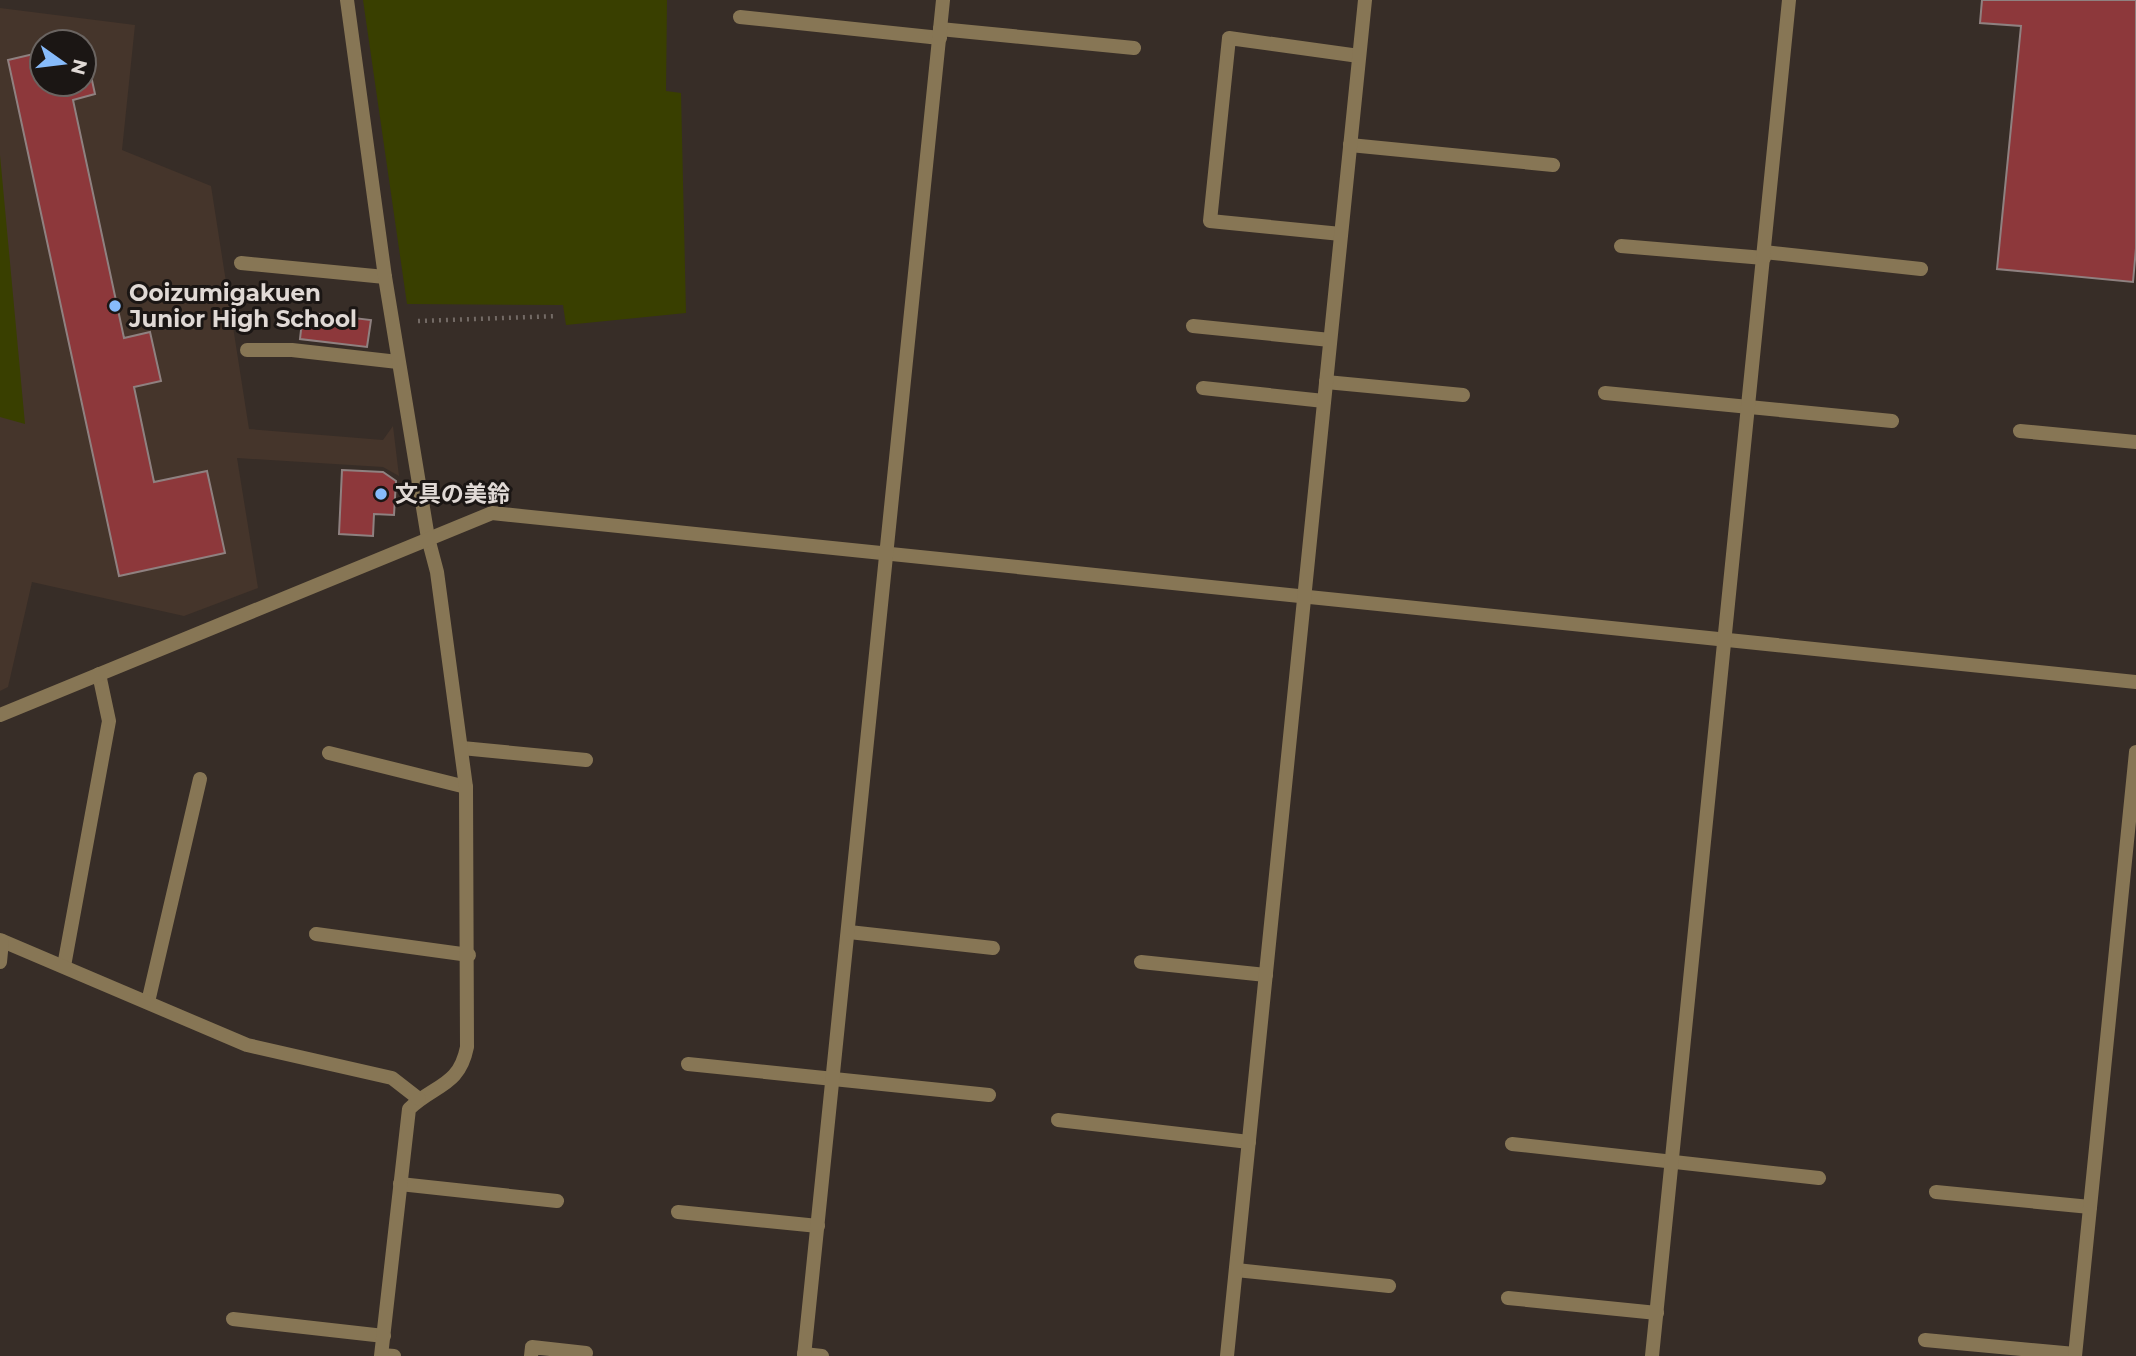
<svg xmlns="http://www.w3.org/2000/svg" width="2136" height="1356" viewBox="0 0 2136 1356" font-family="Montserrat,'Noto Sans JP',sans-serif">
<rect width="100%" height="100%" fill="#372d27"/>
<path fill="#45352b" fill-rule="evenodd" d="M0,8L135,25L122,150L211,186L249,429L383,440L393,426L399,476L383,467L237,458L258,588L184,616L32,582L8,687L0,691ZM42,42H84V84H42Z"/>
<g fill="#393f00">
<path d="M363,0H667L666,91L681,93L686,313L566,325L563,305L407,304Z"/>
<path d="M0,155L25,424L0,417Z"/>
</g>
<g fill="#8d383b" stroke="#8f8180" stroke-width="2">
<path d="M1982,0H2136V248L2133,282L1997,269L2021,26L1980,23Z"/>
<path d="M84,44L95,94L73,100L124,338L150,332L161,381L134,387L154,482L207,471L225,553L119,576L8,60L42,52V84H84Z"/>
<path d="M303,312L371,320L367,347L300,339Z"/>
<path d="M342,470L383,472L396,481L394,515L374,514L373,536L339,534Z"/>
</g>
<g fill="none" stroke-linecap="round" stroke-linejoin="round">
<path stroke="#736a65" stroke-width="4.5" stroke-dasharray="2 5" stroke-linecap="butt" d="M418,321L557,316"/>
<g stroke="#877655" stroke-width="14">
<path d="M740,17L940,38"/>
<path d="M940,29L1134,48"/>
<path d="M1350,145L1553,165"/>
<path d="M1341,234L1210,221L1229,38L1359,56"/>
<path d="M1621,246L1764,258"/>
<path d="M1764,252L1921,269"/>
<path d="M241,263L385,277"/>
<path d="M1193,326L1330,340"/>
<path d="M247,350H292L398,362"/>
<path d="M1326,382L1463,395"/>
<path d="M1203,388L1324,401"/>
<path d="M1605,393L1892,421"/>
<path d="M2020,431L2136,442"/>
<path d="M462,748L586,760"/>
<path d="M329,753L466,787"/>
<path d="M849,932L993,948"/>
<path d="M316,934L469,955"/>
<path d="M1141,962L1266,975"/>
<path d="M64,966L109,721L99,674"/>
<path d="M148,1002L200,779"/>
<path d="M688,1064L989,1095"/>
<path d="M1058,1120L1249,1142"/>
<path d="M1512,1144L1819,1178"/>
<path d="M400,1184L557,1201"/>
<path d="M1936,1192L2090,1207"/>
<path d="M678,1212L818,1226"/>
<path d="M1236,1270L1389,1286"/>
<path d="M1508,1298L1657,1313"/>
<path d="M233,1319L384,1336"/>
<path d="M1925,1340L2075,1354"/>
<path d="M804,1354L822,1356"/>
<path d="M382,1355L394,1356"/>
<path d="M531,1356L532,1347L586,1353"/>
</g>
<g stroke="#877655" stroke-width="14">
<path d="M347,0L385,277L428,538L437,572L466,787L467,1047C459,1087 435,1084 409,1109L381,1356"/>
<path d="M0,715L492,513L2136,682"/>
<path d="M0,940L247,1045L392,1078L419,1099"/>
<path d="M0,962L2,941"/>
<path d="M804,1356L943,0"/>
<path d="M1227,1356L1365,0"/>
<path d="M1652,1356L1789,0"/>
<path d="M2075,1356L2136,752"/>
</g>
</g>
<g fill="#87bbfb" stroke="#1b1614" stroke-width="2.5">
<circle cx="115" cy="306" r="7"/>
<circle cx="381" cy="494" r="7"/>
</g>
<g text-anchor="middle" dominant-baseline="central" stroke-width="6" stroke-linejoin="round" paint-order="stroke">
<g font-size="23" font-weight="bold" fill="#e0d9d5" stroke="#1b1614" text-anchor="start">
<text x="129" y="293">Ooizumigakuen<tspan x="129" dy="26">Junior High School</tspan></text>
<text x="395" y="494">文具の美鈴</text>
</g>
</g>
<g transform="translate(63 63) rotate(104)"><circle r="33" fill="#1b1614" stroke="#6a6461" stroke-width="2"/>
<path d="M0-5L12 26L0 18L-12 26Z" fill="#87bbfb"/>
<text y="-10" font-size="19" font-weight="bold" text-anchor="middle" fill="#e0d9d5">N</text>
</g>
</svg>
